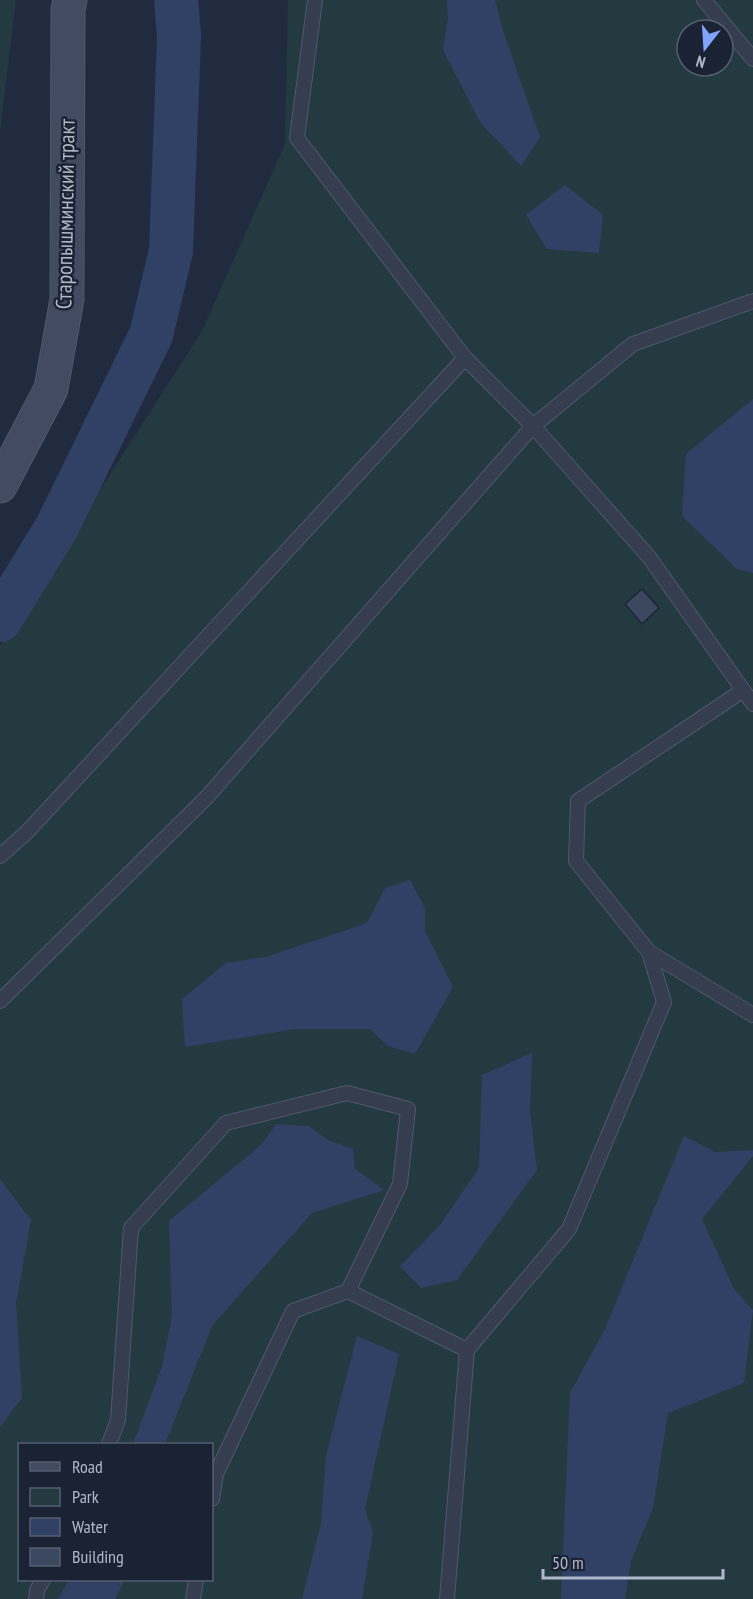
<svg xmlns="http://www.w3.org/2000/svg" width="753" height="1599" viewBox="0 0 753 1599" font-family="'PT Sans Narrow',sans-serif">
<rect width="100%" height="100%" fill="#212b3f"/>
<g fill="#233a40" fill-rule="evenodd">
<path d="M0,0H16L0,132Z"/>
<path d="M288,0H753V1599H0V646L202,331L285,144ZM687,30H723V66H687ZM20,1444H212V1580H20Z"/>
</g>
<g fill="#314166">
<path d="M447,0H495L502,28L540,137L521,166L480,122L443,50L448,18Z"/>
<path d="M565,185L603,215L599,253L547,249L526,215Z"/>
<path d="M753,399V573L737,569L682,516L686,454Z"/>
<path d="M410,880L425,908V931L453,987L415,1054L388,1046L370,1029H295L185,1047L182,999L226,963L266,957L367,923L385,888Z"/>
<path d="M532,1053L530,1111L537,1170L457,1280L421,1288L400,1266L440,1225L479,1168L482,1075Z"/>
<path d="M276,1124L309,1126L328,1140L353,1149L355,1169L384,1190L312,1213L212,1326L165,1444H133L162,1366L172,1316L169,1221L261,1145Z"/>
<path d="M684,1136L715,1152L753,1150V1156L702,1219L734,1289L753,1310L744,1383L668,1413L653,1508L631,1561L625,1599H561L570,1393L605,1329Z"/>
<path d="M0,1179L31,1220L16,1304L22,1398L0,1427Z"/>
<path d="M357,1336L399,1354L365,1509L373,1533L362,1599H302L321,1523L326,1456Z"/>
<path d="M69,1580H125L115,1599H58Z"/>
</g>
<g fill="none" stroke-linecap="round" stroke-linejoin="round">
<path stroke="#314166" stroke-width="44" d="M0,620L57,527L151,335L171,251L179,35L176,0"/>
</g>
<path fill="#3c4760" stroke="#1c2436" stroke-width="1.5" d="M642,589L659,608L642,624L625,604Z"/>
<g fill="none" stroke-linecap="round" stroke-linejoin="round">
<defs>
<g id="lane">
<path d="M315,0L297,138L465,358L533,426L649,557L753,704"/>
<path d="M704,0L753,59"/>
<path d="M0,856L27,832L465,358"/>
<path d="M649,952L753,1015"/>
<path d="M0,1001L206,798L533,426L633,344L753,301"/>
<path d="M109,1444L118,1420L131,1228L226,1123L347,1093L408,1109L400,1184L348,1291"/>
<path d="M212,1499L216,1474L293,1311L348,1291L467,1350"/>
<path d="M36,1599L37,1590L43,1580"/>
<path d="M193,1599L196,1580"/>
<path d="M447,1599L467,1350L569,1229L664,1002L649,952L576,861L578,801L742,691"/>
</g>
<path id="secondary" d="M0,486L51,389L67,299L68,10L70,0"/>
</defs>
<use href="#lane" stroke="#50586a" stroke-width="16"/>
<use href="#secondary" stroke="#50586a" stroke-width="35"/>
<use href="#lane" stroke="#353d4f" stroke-width="14"/>
<use href="#secondary" stroke="#434b62" stroke-width="33"/>
</g>
<g text-anchor="middle" dominant-baseline="central" stroke-width="5" stroke-linejoin="round" paint-order="stroke">
<g font-size="22" fill="#b1b8ca" stroke="#1a2234">
<text transform="translate(65 214) rotate(-89)">Старопышминский тракт</text>
</g>
</g>
<rect x="18" y="1443" width="195" height="138" fill="#1a2234" stroke="#565e70" stroke-width="1.5"/>
<rect x="30" y="1462" width="30" height="9" fill="#434b62" stroke="#565e70" stroke-width="1.5"/>
<text x="72" y="1473" font-size="18" fill="#b1b8ca">Road</text>
<rect x="30" y="1488" width="30" height="18" fill="#233a40" stroke="#565e70" stroke-width="1.5"/>
<text x="72" y="1503" font-size="18" fill="#b1b8ca">Park</text>
<rect x="30" y="1518" width="30" height="18" fill="#314166" stroke="#565e70" stroke-width="1.5"/>
<text x="72" y="1533" font-size="18" fill="#b1b8ca">Water</text>
<rect x="30" y="1548" width="30" height="18" fill="#3c4760" stroke="#565e70" stroke-width="1.5"/>
<text x="72" y="1563" font-size="18" fill="#b1b8ca">Building</text>
<g transform="translate(705 48) rotate(197)"><circle r="28" fill="#1a2234" stroke="#565e70" stroke-width="1.5"/>
<path d="M0-4.5L10 22L0 15L-10 22Z" fill="#81a4ff"/>
<text y="-9" font-size="16" font-weight="bold" text-anchor="middle" fill="#b1b8ca">N</text>
</g>
<path d="M543 1569v9h180v-9" fill="none" stroke="#b1b8ca" stroke-width="3"/>
<text x="552" y="1569" font-size="18" fill="#b1b8ca" stroke="#1a2234" stroke-width="4.5" paint-order="stroke">50 m</text>
</svg>
